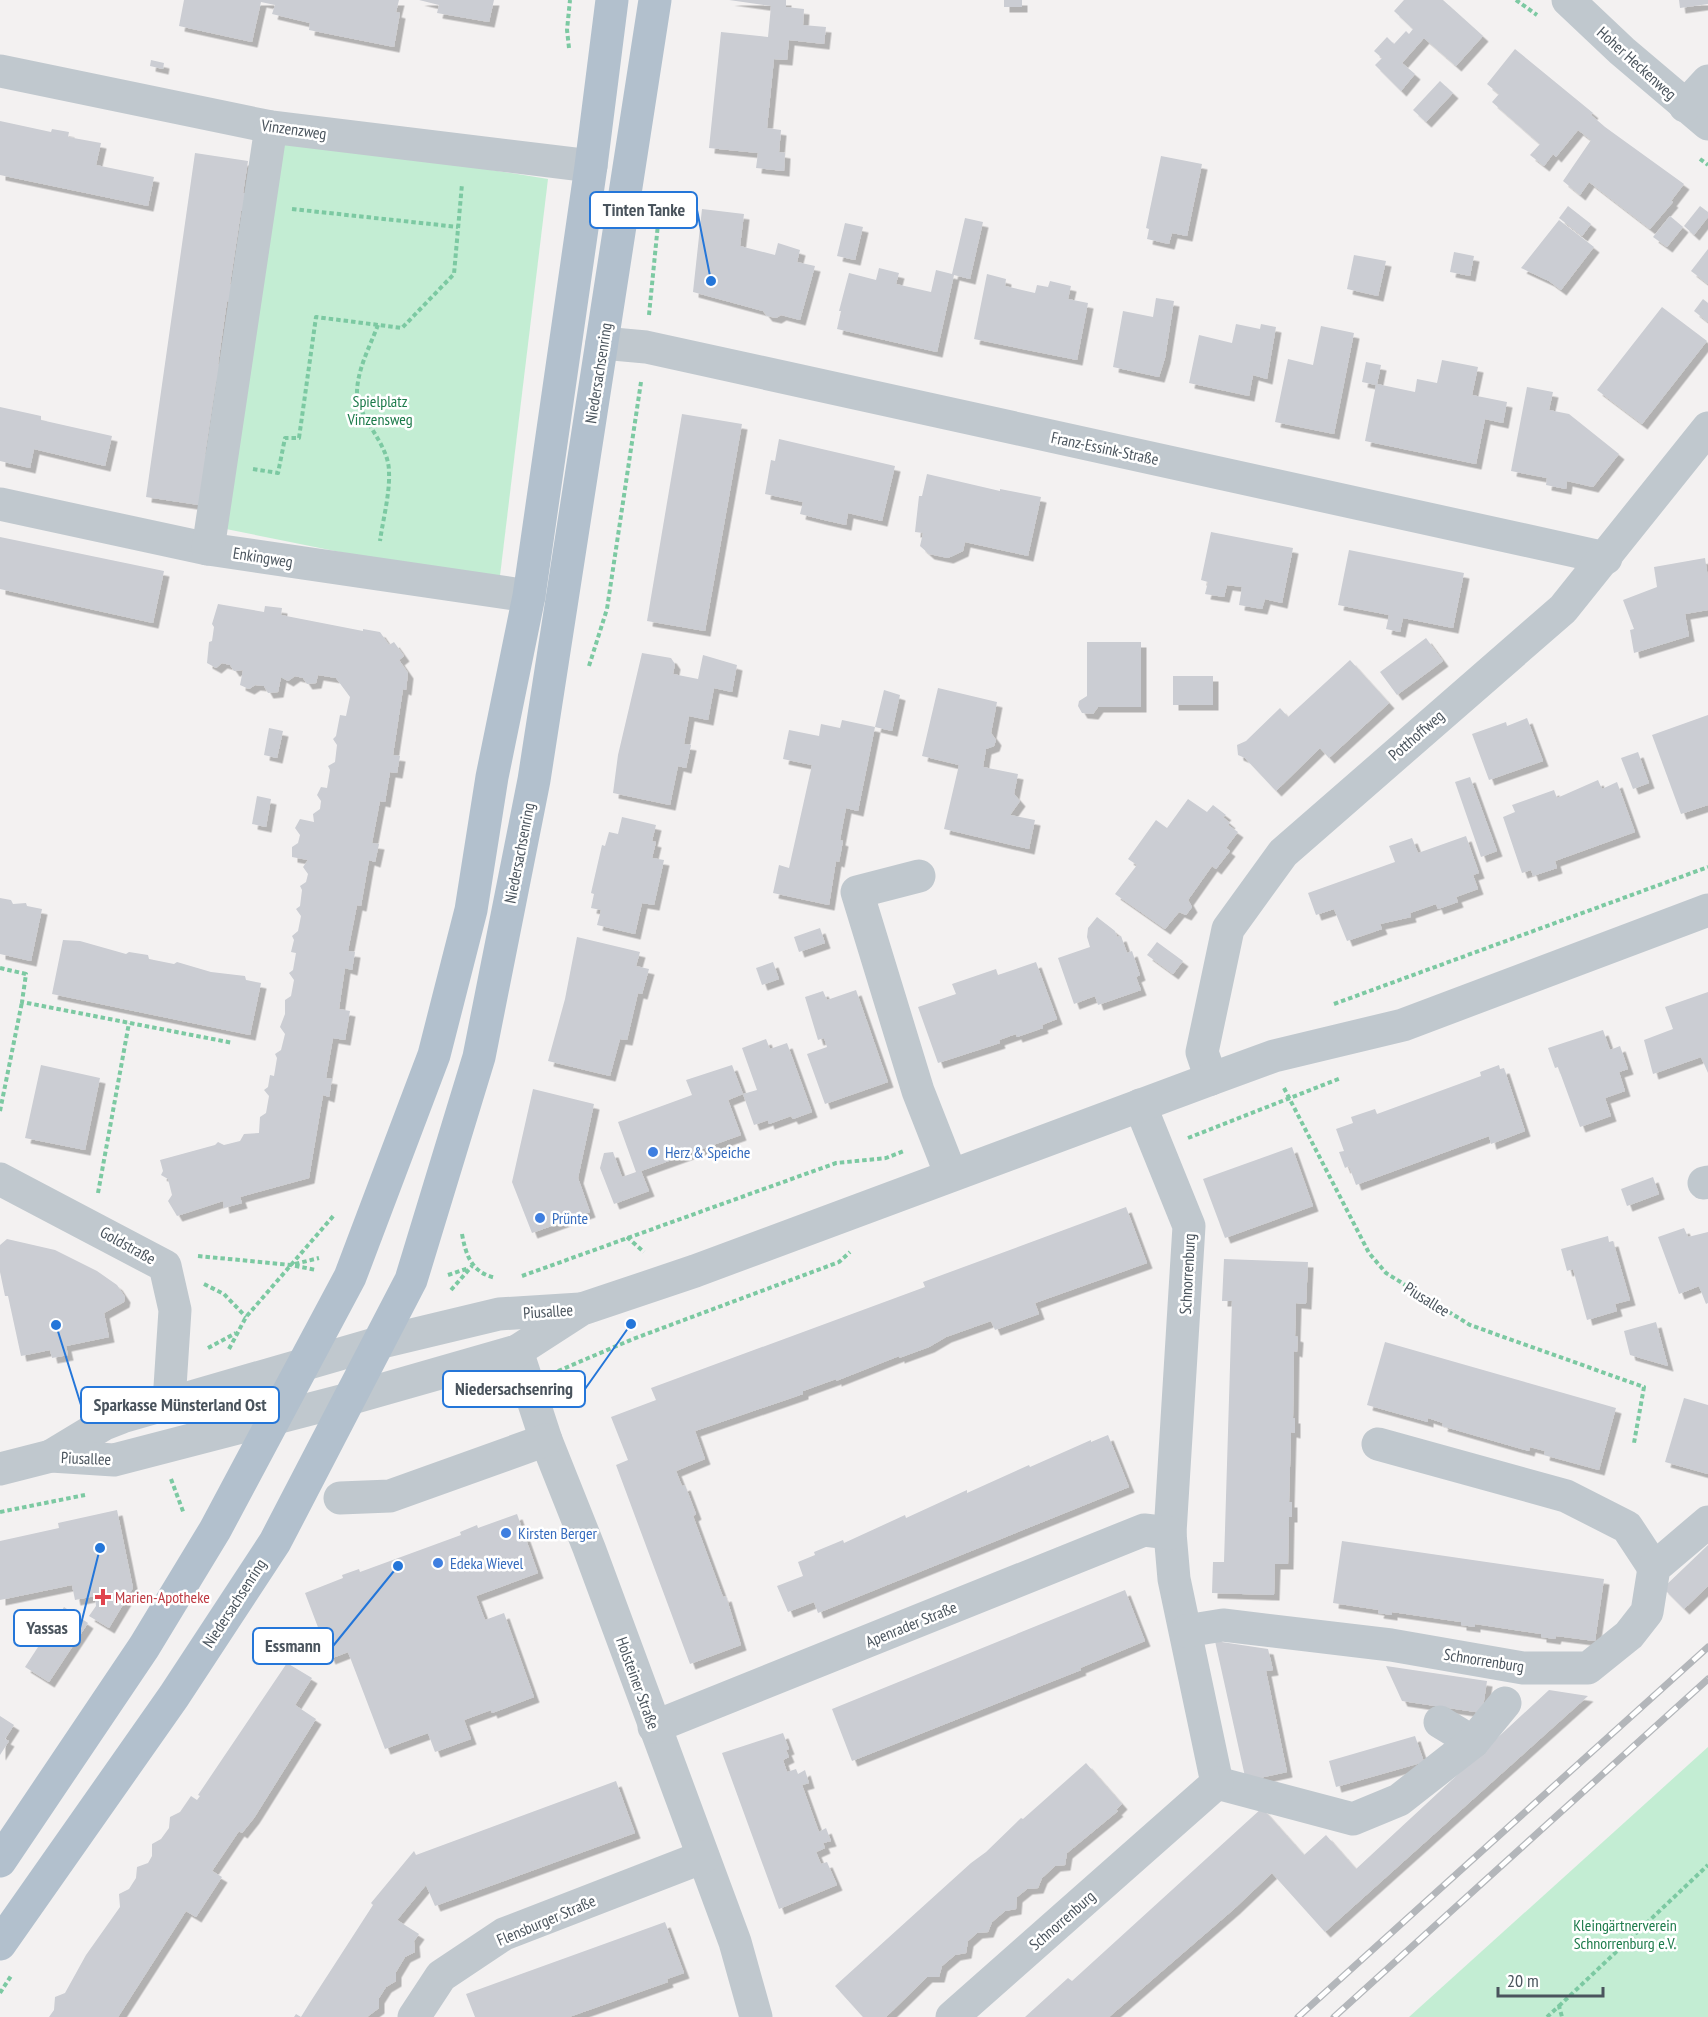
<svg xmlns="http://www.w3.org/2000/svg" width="1708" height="2017" viewBox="0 0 1708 2017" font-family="'PT Sans Narrow',sans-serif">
<defs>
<filter id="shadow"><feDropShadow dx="5.5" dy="5.5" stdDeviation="0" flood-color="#0004"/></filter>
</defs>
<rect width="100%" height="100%" fill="#f3f1f1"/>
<g fill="#c3edd3">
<path d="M281,136L548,179L499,584L221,528Z"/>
<path d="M1708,1747V2017H1409Z"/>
</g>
<g fill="#cbcdd3" filter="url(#shadow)">
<path d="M184,0H399L396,12L400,13L394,47L309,30L310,23L272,14L275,5L261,2L252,42L179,26Z"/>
<path d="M419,0H494L489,22L437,13L439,5Z"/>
<path d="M729,0H786V7L804,9L803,25L826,27L824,44L789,40L787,60L774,59L767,128L781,130L779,152L785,153L784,171L756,168L758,153L709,148L721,32L768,37L771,6Z"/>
<rect x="1004" y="0" width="18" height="7"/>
<path d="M1404,0H1443L1483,36L1456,66L1424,38L1402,63L1415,74L1401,91L1375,65L1382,58L1374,51L1387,37L1394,44L1406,31L1409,34L1413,29L1394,11Z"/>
<path d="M1679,0H1708V4L1680,8Z"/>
<path d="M1515,49L1593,113L1591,115L1605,127L1684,184L1671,201L1673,202L1650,229L1589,182L1580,195L1563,181L1591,140L1578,130L1556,157L1553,154L1544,166L1530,155L1540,144L1492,102L1499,94L1487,84Z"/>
<path d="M151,60L164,63L163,69L150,66Z"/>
<path d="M1440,81L1453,93L1426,122L1413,110Z"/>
<path d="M0,121L51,132L52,129L69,132L68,137L101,143L96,165L154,177L148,206L0,175Z"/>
<path d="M195,153L248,161L243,193H246L244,211H241L230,284L233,285L231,302L227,301L218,364H222L219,382L216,381L205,454L209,455L199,505L146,497Z"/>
<path d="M1161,156L1202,164L1187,236L1172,233L1169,244L1147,239L1149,229L1146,228Z"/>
<path d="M1568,206L1591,224L1582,236L1559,218Z"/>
<path d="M1700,206L1708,212V217L1694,235L1684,226Z"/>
<path d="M702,209L744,214L740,246L775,255L778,243L800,250L797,262L815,266L800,320L781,315L776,318L767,316L763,311L693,292Z"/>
<path d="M1670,216L1683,227L1667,247L1653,237Z"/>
<path d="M965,218L983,222L970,279L954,275L937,352L837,329L841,311H839L849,273L876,280L879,268L899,273L896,284L931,292L936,270L952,274Z"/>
<path d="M1559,220L1594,247L1561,290L1549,281L1521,268Z"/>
<path d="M845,223L863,227L855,260L837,256Z"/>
<path d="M1708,249V284L1691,271Z"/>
<path d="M1454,252L1474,256L1470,276L1450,272Z"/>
<path d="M1354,255L1386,261L1378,296L1347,289Z"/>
<path d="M987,274L1006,279L1005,286L1035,293L1037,285L1048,287L1050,281L1071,286L1068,299L1088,303L1077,360L974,339Z"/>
<path d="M1156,298L1174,301L1165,358L1159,377L1113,367L1123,311L1153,317Z"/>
<path d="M1703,299L1708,303V322L1694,311Z"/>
<path d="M1662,307L1707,341L1642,424L1597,390Z"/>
<path d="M1236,324L1260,329L1261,324L1276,327L1267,379L1253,375L1249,396L1189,383L1199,335L1232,343Z"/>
<path d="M1321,326L1354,333L1334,434L1275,422L1288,359L1313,365Z"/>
<path d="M1442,360L1478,367L1472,395L1507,402L1503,423L1485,419L1476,464L1365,441L1376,385L1362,382L1366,362L1381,365L1377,384L1415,392L1417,379L1437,383Z"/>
<path d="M1527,387L1553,392L1549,410L1569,414L1619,454L1593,487L1567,481L1566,489L1546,485L1547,478L1511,471Z"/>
<path d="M0,407L41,416V420L112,436L105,466L34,449L30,468L0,461Z"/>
<path d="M682,414L742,424L705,631L647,621Z"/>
<path d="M779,439L895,466L882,521L848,513L846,525L824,520L800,514L803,502L765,494L771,460L775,461Z"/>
<path d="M927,474L1000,491V489L1041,497L1028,556L965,542L963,551L948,558L929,554L920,546L923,533L915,532L919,496H922Z"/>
<path d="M1211,532L1293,548L1282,603L1265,599L1262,609L1239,605L1242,587L1227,585L1224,597L1205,594L1208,582L1201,580Z"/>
<path d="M0,537L164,571L153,623L0,589Z"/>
<path d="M1349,550L1464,573L1453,628L1403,618L1400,632L1386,629L1389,615L1338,605Z"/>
<path d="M1705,558L1708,578V610L1685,614L1689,636L1634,653L1630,630L1634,629L1623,600L1657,587L1654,567Z"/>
<path d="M218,604L264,612L265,606L282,608L281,615L363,631V629L380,632L389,645L394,642L404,656L399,660L408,673L406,690L403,689L393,755L400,756L397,773L390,772L385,802L380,801L372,843L379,844L375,862L369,860L361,906L357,905L348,951L355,952L352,970L345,968L339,1009L350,1011L345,1040L333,1038L326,1078L332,1079L329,1097L323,1095L309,1178L240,1197L242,1203L224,1208L223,1201L177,1216L168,1201L172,1195L168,1179L161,1175L163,1171L160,1160L215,1145L218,1142L224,1145L240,1141L244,1134L259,1133L260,1117L266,1113L269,1096L264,1090L268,1087L270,1075L274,1076L277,1058L275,1054L281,1050L285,1034L280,1027L285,1014V1000L291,996L294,980L289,973L293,970L296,953L291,952L294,940L292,936L298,931L301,916L296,909L300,906L302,890L300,886L306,882L308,874L303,867L308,860L292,857V847L298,843L300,835L295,828L300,819L314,822L313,814L320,809L321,801L317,795L321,787L327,788L330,770L328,766L335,762L337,745L333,739L336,736L340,715L346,716L350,697L336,678L318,675L316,683L307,684L303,678L295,676L288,681L281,677L278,692L268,693L264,686L255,685L249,689L240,685L243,670L234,671L230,665L222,663L216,668L207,663L209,642L212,641L214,627L212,624Z"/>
<path d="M1426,638L1443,661L1397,695L1380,672Z"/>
<path d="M1087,642H1141V707H1098L1093,714L1082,713L1078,706L1079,701L1087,696Z"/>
<path d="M642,653L671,658L675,664L673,674L698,679L703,655L737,665L732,692L714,688L708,720L689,716L684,744L691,745L686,768L678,766L670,805L613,793L618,755Z"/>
<path d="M1350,660L1389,703L1329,758L1320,748L1276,791L1245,758L1238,755L1237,745L1246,741L1280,708L1288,717Z"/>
<rect x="1173" y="676" width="40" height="29"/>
<path d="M938,688L997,702L991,733L996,740L994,746L986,749L983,767L1018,774L1014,794L1020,801L1010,815L1035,820L1029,849L944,829L959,765L922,756Z"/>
<path d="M884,690L900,695L892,731L875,727L858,811L846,808L840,840L843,841L839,862L836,861L829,905L773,893L779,865L789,868L812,765L783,759L789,730L819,736L821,724L840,728L842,720L875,727Z"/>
<path d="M1708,715V805L1681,814L1652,735Z"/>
<path d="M1527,718L1543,761L1489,780L1472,734L1506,722L1507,726Z"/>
<path d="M269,728L283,731L277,758L264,755Z"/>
<path d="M1638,752L1649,783L1633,789L1621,758Z"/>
<path d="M1470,777L1497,851L1481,857L1455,782Z"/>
<path d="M1598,780L1602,789L1617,782L1635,832L1555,861L1557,868L1533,876L1531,870L1522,873L1503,817L1515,812L1512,805L1554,790L1557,798Z"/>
<path d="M257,796L271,799L266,827L252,824Z"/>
<path d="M1188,799L1207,812L1213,805L1226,815L1223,817L1230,823L1228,825L1238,832L1226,848L1230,851L1216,869L1212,866L1188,900L1192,907L1186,915L1179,912L1165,929L1115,894L1137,865L1128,859L1156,820L1167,828Z"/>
<path d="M622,817L656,825L652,841L656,842L652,858L664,860L654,905L642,903L635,934L597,925L601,910L591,908L594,894L591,893L602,845L605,846L609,832L618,834Z"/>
<path d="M1466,836L1479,873L1473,875L1478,889L1456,897L1458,902L1438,909L1436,904L1410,913L1411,917L1380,924L1382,929L1347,941L1334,909L1316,915L1308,893L1395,862L1389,846L1412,838L1418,853Z"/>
<path d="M0,898L11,900L13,904L26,903L27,906L42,909L31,961L0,954Z"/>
<path d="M1097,917L1115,931L1117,937L1121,936L1127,953L1132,951L1140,975L1136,977L1141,990L1098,1005L1095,996L1074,1004L1058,958L1090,947L1087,937L1088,928Z"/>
<path d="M820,928L825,943L799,952L794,937Z"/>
<path d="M577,937L640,952L636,966L649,969L642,994L638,993L627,1040L620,1039L610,1076L548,1061L565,999Z"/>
<path d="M63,940L80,941L126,954L129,952L148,955L149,959L174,964L177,962L211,972L245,976L246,980L261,983L250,1035L52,994Z"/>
<path d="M1157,942L1183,961L1173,974L1147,955Z"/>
<path d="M773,962L779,979L762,985L756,968Z"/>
<path d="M1036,962L1057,1019L1042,1025L1043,1028L1017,1037L1016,1034L999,1040L1000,1043L938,1063L918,1007L956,994L952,984L996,969L998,975Z"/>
<path d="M856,990L888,1082L825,1104L807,1054L827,1047L824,1038L818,1040L805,997L823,991L827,1000Z"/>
<path d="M1708,992V1073L1701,1057L1653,1074L1644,1040L1673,1029L1665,1007Z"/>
<path d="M1603,1030L1610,1050L1620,1046L1628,1069L1619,1072L1625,1091L1605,1098L1611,1116L1580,1127L1558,1067L1555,1068L1548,1048Z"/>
<path d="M766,1039L770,1049L787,1043L812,1112L793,1119L791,1116L769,1124L768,1120L754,1125L743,1094L728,1100L741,1135L641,1171L649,1191L614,1204L600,1168L604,1153L613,1152L622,1177L636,1172L618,1122L692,1095L686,1080L732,1065L743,1094L757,1090L742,1048Z"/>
<path d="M41,1065L100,1078L85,1150L25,1138Z"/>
<path d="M1499,1065L1500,1069L1504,1068L1525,1131L1491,1144L1489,1136L1356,1185L1349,1166L1345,1168L1339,1152L1344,1151L1336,1129L1353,1123L1351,1117L1375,1109L1377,1114L1481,1076L1480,1072Z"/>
<path d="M533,1089L594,1104L578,1178L590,1212L532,1233L512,1182Z"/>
<path d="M1292,1147L1313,1206L1225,1238L1203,1179Z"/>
<path d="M1653,1177L1659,1194L1627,1206L1621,1189Z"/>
<path d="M1126,1207L1147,1263L1035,1303L1039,1314L995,1330L991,1321L946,1337L929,1347L899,1358V1356L836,1381V1379L803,1391V1394L695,1431L705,1459L676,1471L682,1486L685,1485L696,1514L693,1516L723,1597L726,1596L741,1645L690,1664L616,1465L628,1460L611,1417L656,1400L651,1388L925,1287L923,1282Z"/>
<path d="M1684,1228L1688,1237L1708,1232V1303L1706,1304L1699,1286L1679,1294L1658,1237Z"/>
<path d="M1608,1236L1609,1242L1613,1241L1630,1300L1615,1304L1617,1311L1587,1320L1573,1269L1567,1271L1561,1249Z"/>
<path d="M7,1239L55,1250L97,1271L117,1285L125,1297L124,1302L104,1313L109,1337L66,1346L68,1355L52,1358L50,1350L21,1356L8,1296H5L0,1272V1245Z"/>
<path d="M1224,1259L1308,1262L1306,1304L1296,1303L1295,1336L1298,1337L1297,1352L1294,1351L1293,1418H1295V1433L1291,1432L1289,1502H1292V1517H1289L1288,1564H1275L1274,1595L1212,1593L1213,1562H1224L1232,1301H1222Z"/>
<path d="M1656,1322L1668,1366L1630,1355L1624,1331Z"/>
<path d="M1385,1342L1616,1408L1599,1470L1544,1455L1545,1451L1530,1447L1529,1451L1442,1426L1443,1423L1428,1418V1422L1367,1405Z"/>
<path d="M1684,1398L1708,1405V1474L1665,1462Z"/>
<path d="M1108,1435L1129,1487L818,1613L814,1602L788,1612L777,1586L803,1576L798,1562L815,1555L814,1552L843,1540L844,1543L905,1515L906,1518L967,1490V1493L1029,1465L1030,1467L1091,1440V1442Z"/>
<path d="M117,1510L133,1588L109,1628L89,1616L96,1606L95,1596L75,1600L72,1585L0,1600V1541L59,1528L58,1523Z"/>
<path d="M517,1514L538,1573L476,1596L485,1620L504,1613L534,1697L492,1713L491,1710L464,1720L471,1739L435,1752L428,1733L385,1749L348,1652L330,1659L305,1593L343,1578L342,1575L359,1569L360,1572L461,1535L460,1532L477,1525L478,1528Z"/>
<path d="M1342,1541L1604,1579L1595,1641L1556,1636L1555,1639L1541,1637V1634L1475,1624V1627L1461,1625V1622L1392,1612V1615L1378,1613L1379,1610L1333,1603Z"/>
<path d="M1708,1545V1586L1684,1609L1663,1588Z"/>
<path d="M1125,1590L1145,1641L1080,1668L1081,1670L852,1761L832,1709Z"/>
<path d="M64,1607L88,1623L49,1682L25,1667Z"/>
<path d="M1215,1641L1268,1649L1273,1670L1266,1671L1287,1772L1246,1781Z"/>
<path d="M287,1663L312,1678L295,1705L316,1719L254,1818L242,1833L239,1831L212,1871L222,1877L196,1917L186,1911L118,2017H49L54,2010L55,1997L65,1993L86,1955L120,1907L119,1894L129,1889L136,1878L137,1867L148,1863L152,1856V1844L161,1839L169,1828L170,1817L180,1812L191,1796L197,1800L200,1796L198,1795Z"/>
<path d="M1386,1666L1487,1681L1482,1713L1402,1701Z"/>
<path d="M1549,1690L1588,1696L1325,1932L1272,1873L1234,1909L1109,2017H1025L1068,1978L1072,1981L1262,1808L1304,1855L1326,1835L1356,1869Z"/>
<path d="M0,1716L14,1725L5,1739L9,1741L0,1755Z"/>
<path d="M783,1733L789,1749L786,1750L789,1757L783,1760L787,1772L796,1769L798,1774L805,1770L809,1783L802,1785L819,1832L826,1828L831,1841L823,1843L825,1848L816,1852L821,1864L827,1862L837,1885L779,1909L722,1753Z"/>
<path d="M1415,1736L1424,1762L1336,1787L1329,1761Z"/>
<path d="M1086,1763L1122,1804L1116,1810L1118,1811L1067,1853L1065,1865L1055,1866L1042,1878L1038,1888L1027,1889L1017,1897L1016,1909L1005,1911L992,1922L988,1932L977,1933L968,1941L966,1953L955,1955L942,1966L939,1977H927L886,2017H863L835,1986L971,1863L986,1852L1021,1818L1023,1819Z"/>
<path d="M616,1781L635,1833L435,1906L426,1885L397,1920L419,1934L414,1941L415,1952L405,1957L396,1972V1981L386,1987L379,1998V2008L367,2017H294L296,2014L301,2017L309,2004L373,1905L371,1903L414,1851L416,1855Z"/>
<path d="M665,1922L684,1973L667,1979L668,1982L569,2017H475L466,1994Z"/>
</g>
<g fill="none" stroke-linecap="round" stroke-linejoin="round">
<g stroke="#7cc9a2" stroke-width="4" stroke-dasharray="4.5 3" stroke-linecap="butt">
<path d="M1516,0L1537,15"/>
<path d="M569,48L567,30L570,0"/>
<path d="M1700,159L1708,165"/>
<path d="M292,209L458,227"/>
<path d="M649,315L658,224"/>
<path d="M378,325C370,346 358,368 357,391C356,417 389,442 389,472C390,494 383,519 380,541"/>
<path d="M253,469L278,473L285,438H299L316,317L402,328L454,274L462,184"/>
<path d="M589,666L607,609L641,382"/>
<path d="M0,968L26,974L22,1002L233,1043"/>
<path d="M1334,1004L1708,867"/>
<path d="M1284,1088L1369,1253L1386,1273L1470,1325L1644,1387L1634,1443"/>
<path d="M0,1111L22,1002"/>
<path d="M1188,1138L1341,1078"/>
<path d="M98,1193L129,1023"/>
<path d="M462,1234C466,1256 472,1273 496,1278"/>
<path d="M627,1237L644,1252"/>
<path d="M198,1256L291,1265L316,1270"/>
<path d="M295,1264L319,1258"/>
<path d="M448,1275L469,1268"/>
<path d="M522,1276L836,1163L886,1158L904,1151"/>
<path d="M204,1284L224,1294L246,1317"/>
<path d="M451,1290L472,1266"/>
<path d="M208,1348L236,1333"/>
<path d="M229,1349L246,1317L335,1214"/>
<path d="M558,1371L633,1339L839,1262L850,1252"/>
<path d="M171,1479L184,1514"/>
<path d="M0,1512L85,1495"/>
<path d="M0,1993L11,1976"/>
<path d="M1559,2006L1708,1865"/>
<path d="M1547,2017L1559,2006L1562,2017"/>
</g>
<g stroke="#c0c8ce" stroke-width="33">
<path d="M1568,0L1622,51L1708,124"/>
<path d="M0,71L271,127L591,166"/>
<path d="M1685,106L1708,81"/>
<path d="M602,343L646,347L1606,558"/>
<path d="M0,504L208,549L529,596"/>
<path d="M208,549L271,127"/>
<path d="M919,876L857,892L918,1091L951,1175"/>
<path d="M1211,1079L1202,1052L1228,929L1283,853L1563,609L1708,428"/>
<path d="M1140,1105L1189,1226L1170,1533L1174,1579L1217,1783"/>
<path d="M0,1179L165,1266L175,1310L169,1402"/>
<path d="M1704,1183L1708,1182"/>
<path d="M517,1351L546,1440L589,1548L735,1942L756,2017"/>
<path d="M1378,1444L1566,1496L1627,1527L1654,1568"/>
<path d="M51,1456L104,1424L122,1417L378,1343L499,1314L580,1309"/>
<path d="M0,1469L51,1456L114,1460L349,1399L517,1351L582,1309L695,1271L1211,1079L1274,1056L1403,1025L1708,910"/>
<path d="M340,1498L390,1496L546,1440"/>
<path d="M1186,1631L1223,1625L1391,1645L1523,1668H1588L1629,1635L1647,1612L1654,1568L1708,1522"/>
<path d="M1440,1722L1473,1742"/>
<path d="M654,1727L1144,1530L1170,1533"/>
<path d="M1217,1783L1353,1819L1399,1800L1473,1742L1505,1703"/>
<path d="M414,2017L441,1976L504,1934L703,1857"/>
<path d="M952,2017L1217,1783"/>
</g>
<g stroke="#b2c0cd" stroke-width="33">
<path d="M0,1861L144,1647L215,1530L350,1277L434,1055L471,910L492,777L529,596L591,166L612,0"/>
<path d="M0,1944L174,1696L275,1542L411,1280L479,1057L534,780L655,0"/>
</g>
<defs>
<g id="rail">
<path d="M1298,2017L1708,1647"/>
<path d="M1334,2017L1708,1679"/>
</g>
</defs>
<use href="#rail" stroke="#b3b6ba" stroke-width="7"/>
<use href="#rail" stroke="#fff" stroke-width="4.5" stroke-dasharray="14" stroke-linecap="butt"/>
</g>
<g fill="#3f7fe0" stroke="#fff" stroke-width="2">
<circle cx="653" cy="1152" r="6"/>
<circle cx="540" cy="1218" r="6"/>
<circle cx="506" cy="1533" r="6"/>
<circle cx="438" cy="1563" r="6"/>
</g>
<path fill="#e0444e" stroke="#fff" stroke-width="2" d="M100 1588h6v6h6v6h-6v6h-6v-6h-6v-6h6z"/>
<g text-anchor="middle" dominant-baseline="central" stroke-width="5" stroke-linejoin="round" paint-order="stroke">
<g font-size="16" fill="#4a545d" stroke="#fff">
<text transform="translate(1637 63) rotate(42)">Hoher Heckenweg</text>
<text transform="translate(294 129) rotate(8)">Vinzenzweg</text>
<text transform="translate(598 373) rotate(-81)">Niedersachsenring</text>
<text transform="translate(1105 448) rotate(12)">Franz-Essink-Straße</text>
<text transform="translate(263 557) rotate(9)">Enkingweg</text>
<text transform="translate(1416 735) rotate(-41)">Potthoffweg</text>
<text transform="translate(519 853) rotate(-79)">Niedersachsenring</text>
<text transform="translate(128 1245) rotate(29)">Goldstraße</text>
<text transform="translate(1187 1274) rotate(-87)">Schnorrenburg</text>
<text transform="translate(1427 1299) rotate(32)">Piusallee</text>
<text transform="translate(548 1311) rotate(-4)">Piusallee</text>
<text transform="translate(86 1458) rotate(2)">Piusallee</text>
<text transform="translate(234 1603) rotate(-57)">Niedersachsenring</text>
<text transform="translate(911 1624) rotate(-22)">Apenrader Straße</text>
<text transform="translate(1484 1660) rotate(9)">Schnorrenburg</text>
<text transform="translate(638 1683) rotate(70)">Holsteiner Straße</text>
<text transform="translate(546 1920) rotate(-23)">Flensburger Straße</text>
<text transform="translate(1062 1920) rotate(-41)">Schnorrenburg</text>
</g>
<g font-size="16" fill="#1d7b4b" stroke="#fff">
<text x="380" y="401">Spielplatz<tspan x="380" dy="18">Vinzensweg</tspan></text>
<text x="1625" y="1925">Kleingärtnerverein<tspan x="1625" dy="18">Schnorrenburg e.V.</tspan></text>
</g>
<g font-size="16" fill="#366cbe" stroke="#fff" text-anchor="start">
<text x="665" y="1152">Herz &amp; Speiche</text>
<text x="552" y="1218">Prünte</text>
<text x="518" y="1533">Kirsten Berger</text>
<text x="450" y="1563">Edeka Wievel</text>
</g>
<g font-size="16" fill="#be3a42" stroke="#fff" text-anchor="start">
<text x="115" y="1597">Marien-Apotheke</text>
</g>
</g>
<path fill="none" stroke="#2476d9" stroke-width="2" d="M711 281L697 210M631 1324L585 1389M56 1325L81 1405M100 1548L80 1628M398 1566L333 1646"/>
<g fill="#2476d9" stroke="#fff" stroke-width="2">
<circle cx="711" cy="281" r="6"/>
<circle cx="631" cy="1324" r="6"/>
<circle cx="56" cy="1325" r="6"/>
<circle cx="100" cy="1548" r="6"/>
<circle cx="398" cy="1566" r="6"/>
</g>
<g fill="#fff" stroke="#2476d9" stroke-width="2">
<rect x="590" y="192" width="107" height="36" rx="6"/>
<rect x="443" y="1371" width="142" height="36" rx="6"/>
<rect x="81" y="1387" width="198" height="36" rx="6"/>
<rect x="14" y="1610" width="66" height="36" rx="6"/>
<rect x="253" y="1628" width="80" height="36" rx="6"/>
</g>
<g font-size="18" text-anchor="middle" font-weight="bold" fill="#4a545d">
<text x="644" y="216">Tinten Tanke</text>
<text x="514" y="1395">Niedersachsenring</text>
<text x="180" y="1411">Sparkasse Münsterland Ost</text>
<text x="47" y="1634">Yassas</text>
<text x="293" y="1652">Essmann</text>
</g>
<path d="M1498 1987v9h105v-9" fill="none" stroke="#4a545d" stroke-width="3"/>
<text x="1507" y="1987" font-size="18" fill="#4a545d" stroke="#ffffff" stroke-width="4.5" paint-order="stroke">20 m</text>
</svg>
